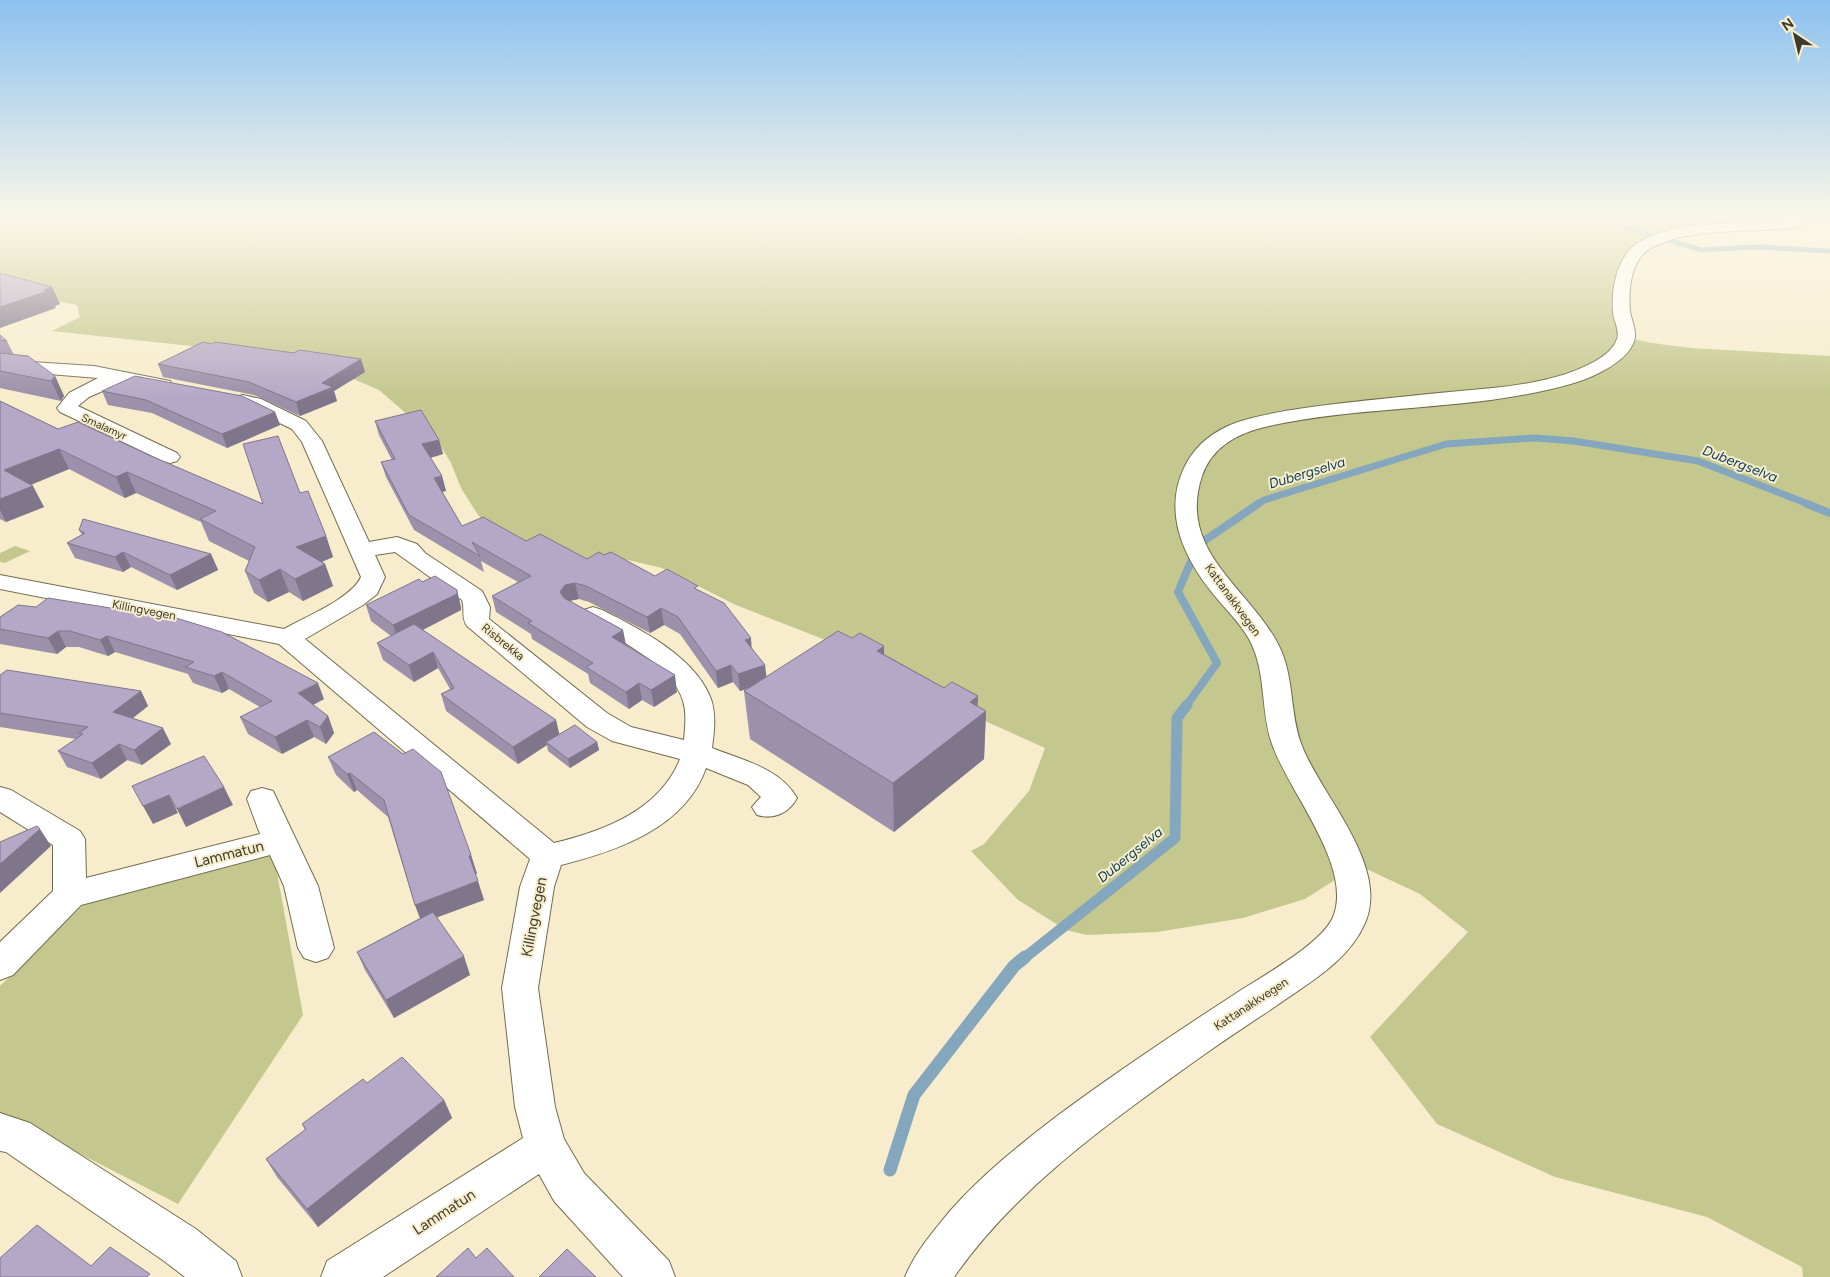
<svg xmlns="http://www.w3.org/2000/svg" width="1830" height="1277" viewBox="0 0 1830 1277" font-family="Figtree,sans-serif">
<rect width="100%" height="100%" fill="#f7edcc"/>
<g fill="#c4c88e">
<path d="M0,220H1830V223L1720,224L1667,240L1625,260L1616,274L1613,311L1618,329L1628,338L1652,343L1691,348L1830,356V1277H1803L1802,1267L1707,1217L1555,1177L1437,1124L1370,1037L1468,932L1420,894L1358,865L1305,899L1243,918L1157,932L1087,935L1066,930L1018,900L971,851L984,844L1029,791L1045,748L985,721L828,641L736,605L662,568L628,560L566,564L503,541L478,515L461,488L451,463L437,440L379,390L351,378L200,347L52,331L80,317L77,305L0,290Z"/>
<path d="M15,546L30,551L5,563L0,562V553Z"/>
<path d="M273,851L303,1015L178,1204L0,1113V986L88,900Z"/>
</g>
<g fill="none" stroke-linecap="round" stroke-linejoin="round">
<path stroke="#85a7be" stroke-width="5" d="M1602,220L1701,250L1755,247L1830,251"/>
<path stroke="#85a7be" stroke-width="7" d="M1256,505L1264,500L1446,444L1535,438L1574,441L1698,461L1811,505"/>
<g stroke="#85a7be" stroke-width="8">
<path d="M1807,504L1830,513"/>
<path d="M1186,706L1217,663L1178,592L1198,545L1258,504"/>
</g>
<path stroke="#85a7be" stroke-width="11" d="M1023,959L1175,838L1177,718L1187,705"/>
<path stroke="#85a7be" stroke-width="13" d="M890,1170L914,1095L1014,966L1025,957"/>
<defs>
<g id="street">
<path d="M1791,220H1808L1801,226L1790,228C1748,233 1689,227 1651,248C1631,259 1628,289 1630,311C1631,319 1636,328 1635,337C1632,360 1594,377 1574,383C1475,412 1370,404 1269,426C1240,432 1212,446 1202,476C1177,551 1248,587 1278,644C1295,676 1289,713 1302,746C1322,797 1390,866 1365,923C1348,962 1308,983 1276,1006C1246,1026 1217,1045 1188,1066C1103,1127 1015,1190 954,1277H905C915,1252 933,1232 950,1211C982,1175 1019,1145 1057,1116C1115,1073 1175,1033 1235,994C1259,978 1322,944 1333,917C1354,867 1288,791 1272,744C1260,710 1267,672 1249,639C1239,621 1223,607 1210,590C1182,554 1163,510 1185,466C1196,444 1215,430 1238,422C1270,412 1303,408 1335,404C1377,399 1419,395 1460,391C1496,388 1532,385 1566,374C1583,368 1611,357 1617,339C1620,331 1614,321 1613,313C1611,288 1617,254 1641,241C1684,218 1745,226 1791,220Z"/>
<path d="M0,360L94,366L170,381L172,385L170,389L163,391L121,383L89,397L78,406L177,453L180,457L177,461L170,463L163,461L60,412L57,408L69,393L98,378L0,370Z"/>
<path d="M243,395L261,399L306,421L322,441L369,542L397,537L417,544L425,553L482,591L490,607L489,619L607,713L631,727L684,740C685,727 687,714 683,701C673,665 615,637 584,620L580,615L584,610L593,607L602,610C640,629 698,658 712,702C716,717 714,733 712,748C742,760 780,768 797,798C789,813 774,820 757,815L752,807L761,797L748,785L706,768C685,828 617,851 561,865L554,887L538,988L555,1107L564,1139L584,1173L669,1261L675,1277H623L554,1201L539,1174L383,1277H321L327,1261L523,1138L515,1107L502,988L520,887L530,859L279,644L0,589V575L284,629C305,617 352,598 361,577L302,442L292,429L249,408L236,405L233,401L236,397ZM395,552L462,600C465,609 461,618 467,626L587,727L612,741L680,759C660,810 604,831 554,843L305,639L363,605L377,594L385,577L375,555Z"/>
<path d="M0,787L11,790L80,831L85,839L86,878L260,834L247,799L251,791L262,788L273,791L318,886L334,948L328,958L316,962L304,958L298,948L284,886L270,855L81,905L13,975L0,980V942L53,891V845L0,812Z"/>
<path d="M0,1113L30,1123L196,1229L236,1261L242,1277H185L164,1261L6,1152L0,1151Z"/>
</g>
</defs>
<use href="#street" stroke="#746c4e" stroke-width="2"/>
<use href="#street" fill="#fff" fill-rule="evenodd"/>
</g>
<g fill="#9c90aa">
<path d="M0,340L7,341L14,355L55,376L64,396L61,401L0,388Z"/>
<path d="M294,353L361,359L365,372L334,391L337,401L300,416L254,395L163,377L158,364Z"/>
<path d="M102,391L275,412L280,425L227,448L152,413L108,405Z"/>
<path d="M0,401L58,429L151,456L263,504L300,493L326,536L333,557L322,562L325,564L333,586L303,601L289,592L268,602L254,593L245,571L249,561L209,541L201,522L136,493L125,498L69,469L31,485L44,507L6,522L0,519Z"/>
<path d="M375,421L439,440L443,454L430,458L442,476L446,491L442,492L462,526L526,541L587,559L604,555L655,576L699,590L752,648L766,677L852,638L884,646V654L986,711L984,759L894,832L750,739L744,691L748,689L740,691L733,682L718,688L680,634L664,625L650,633L589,602L579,599L570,601L623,630L626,645L677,692L654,707L642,700L629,709L590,683L588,674L532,639L531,634L496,612L492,596L518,582L481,561L484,572L414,530L386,477L381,462L392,460L379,435Z"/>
<path d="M79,530L211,554L218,570L177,590L131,567L123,572L75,558L67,543L82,535Z"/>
<path d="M18,605L324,699L313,705L328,716L334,733L326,744L314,737L282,754L248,734L240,717L260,707L229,689L222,693L193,683L188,674L115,652L108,656L79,647H66L57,654L0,644V617Z"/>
<path d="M366,605L461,607V610L423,630L556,720L559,734L597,742L599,750L570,768L548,751L547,745L518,764L446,711L441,694L450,689L438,668L414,682L383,660L377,643L391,636L371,621Z"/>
<path d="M0,675L141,691L148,706L133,718L171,744L142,765L127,760L101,779L67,767L58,751L76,739L0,727Z"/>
<path d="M328,757L471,855L477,874H475L484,900L437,917L470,975L394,1018L365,970L357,952L420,918L415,905L388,817L357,790L354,792L336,775Z"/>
<path d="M367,1083L444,1100L452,1118L318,1227L277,1177L266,1159L305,1130L302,1124Z"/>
</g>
<g fill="#7f768b">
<path d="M52,287L60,304L55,306L56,308L0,328V307Z"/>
<path d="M361,359L365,372L334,391L337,401L300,416L296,402L322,383Z"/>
<path d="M55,376L64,396L61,401L51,381Z"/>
<path d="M275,412L280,425L227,448L222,434Z"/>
<path d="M439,440L443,454L426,459L422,444Z"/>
<path d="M59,449L69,469L15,491L4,470Z"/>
<path d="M127,472L136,493L125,498L116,477Z"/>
<path d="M442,476L446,491L438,493L434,478Z"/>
<path d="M33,486L44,507L6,522L0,510V499Z"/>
<path d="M326,536L333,557L304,569L296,547Z"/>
<path d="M123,552L131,567L123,572L115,557Z"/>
<path d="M211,554L218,570L177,590L170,575Z"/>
<path d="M325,564L333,586L303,601L295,579Z"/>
<path d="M280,569L289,592L268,602L259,580Z"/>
<path d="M575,583L579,599L568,601L563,608L560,592L565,585Z"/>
<path d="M457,590L461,607V610L399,642L393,625Z"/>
<path d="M661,608L664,625L650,633L647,617Z"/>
<path d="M623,630L626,647L612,637Z"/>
<path d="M58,631L66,647L57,654L48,638Z"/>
<path d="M107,636L115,652L108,656L100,640Z"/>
<path d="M751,638L752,655L745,640Z"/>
<path d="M884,646V693L877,651Z"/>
<path d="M433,652L438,668L414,682L409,665Z"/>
<path d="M731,665L733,682L718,688L716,671Z"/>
<path d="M765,665L767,681L740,691L738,674Z"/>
<path d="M222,672L229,689L222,693L214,676Z"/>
<path d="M675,675L677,692L654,707L651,690Z"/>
<path d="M318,683L324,699L305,709L298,693Z"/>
<path d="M639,683L642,700L629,709L626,692Z"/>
<path d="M141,691L148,706L121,727L113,712Z"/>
<path d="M978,696L977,718L986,711L984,759L894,832L893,783L970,702Z"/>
<path d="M328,716L334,733L326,744L320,727Z"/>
<path d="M307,720L314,737L282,754L275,737Z"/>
<path d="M556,720L560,737L546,742L547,745L518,764L513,747Z"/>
<path d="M163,728L171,744L142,765L134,750Z"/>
<path d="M597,742L599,750L570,768L568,759Z"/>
<path d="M119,744L127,760L101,779L92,763Z"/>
<path d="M350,773L357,790L354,792L347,774Z"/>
<path d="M224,787L233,805L186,827L177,809Z"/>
<path d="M169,795L178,813L153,824L143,806Z"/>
<path d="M40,829L51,846L0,893V864Z"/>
<path d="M471,855L477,874H475L469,856Z"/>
<path d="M478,881L484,900L422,923L415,905Z"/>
<path d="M464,956L470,975L394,1018L386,1000Z"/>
<path d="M444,1100L452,1118L318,1227L307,1209Z"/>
</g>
<g fill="#b5a8c6" stroke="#7f768b">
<path d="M0,273L52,287L44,290L48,291L0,307Z"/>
<path d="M0,335L7,341L0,340Z"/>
<path d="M203,342L212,344L215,342L294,353L299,350L361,359L322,383L333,387L296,402L249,382L158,364Z"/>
<path d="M0,353L28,356L55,376L51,381L0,371Z"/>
<path d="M135,376L242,396L275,412L222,434L146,400L102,391Z"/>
<path d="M0,401L58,429L78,422L151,456L263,504L243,444L278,436L300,493L308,491L326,536L296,547L325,564L295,579L280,569L259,580L245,571L255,547L200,519L216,511L127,472L116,477L59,449L4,470L33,486L0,499Z"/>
<path d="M421,410L439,440L422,444L442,476L434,478L462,526L483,517L526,541L540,534L587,559L599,552L604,555L611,552L655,576L667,569L698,586L694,588L724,603L751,638L745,640L765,665L738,674L731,665L716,671L678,617L661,608L647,617L586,586L575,583L565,585L560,592L564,598L623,630L612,637L675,675L651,690L639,683L626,692L586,667L593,663L528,623L532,621L492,596L531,576L472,542L480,556L409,515L381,462L395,459L375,421Z"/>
<path d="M83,519L211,554L170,575L123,552L115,557L67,543L85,533L79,530Z"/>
<path d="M435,576L457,590V594L393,625L366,605L419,579L422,582Z"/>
<path d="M48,598L142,613L161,619L166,615L222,632L318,683L298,693L328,716L320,727L307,720L275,737L240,717L272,701L222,672L214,676L185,667L194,662L107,636L100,640L70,631H58L48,638L0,629V617L18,605L36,607Z"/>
<path d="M414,624L556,720L513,747L441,694L454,688L433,652L409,665L377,643Z"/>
<path d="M838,631L852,638L860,633L884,646L877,651L944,688L952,682L978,696L970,702L986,711L893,783L744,691Z"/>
<path d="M7,670L141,691L113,712L163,728L134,750L119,744L92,763L58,751L83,734L79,733L88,727L0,713V675Z"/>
<path d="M575,725L597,742L568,759L546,742Z"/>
<path d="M374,732L403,754L413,749L441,772L471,855L469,856L478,881L415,905L384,800L350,773L347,774L328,757Z"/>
<path d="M204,756L224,787L177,809L169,795L143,806L132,786Z"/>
<path d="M37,826L40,829L0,864V842Z"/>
<path d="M433,912L464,956L386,1000L357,952Z"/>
<path d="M402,1057L444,1100L307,1209L266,1159L306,1129L302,1124L363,1079L367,1083Z"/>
<path d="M37,1225L91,1266L110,1247L150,1274L147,1277H0V1258Z"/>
<path d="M468,1248L476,1258L487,1248L514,1277H436Z"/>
<path d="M567,1249L596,1277H539Z"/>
</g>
<linearGradient id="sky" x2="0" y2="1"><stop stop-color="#8cc1f0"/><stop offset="0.55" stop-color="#fbf7e8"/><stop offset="1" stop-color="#fbf7e8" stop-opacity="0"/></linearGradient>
<rect width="1830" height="398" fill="url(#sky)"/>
<g text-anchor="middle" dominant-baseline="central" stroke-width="4" stroke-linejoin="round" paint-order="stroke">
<g font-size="11" fill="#3e3b2e" stroke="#f7edcc">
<text transform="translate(104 427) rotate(24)">Smalamyr</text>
</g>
<g font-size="12" fill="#3e3b2e" stroke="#f7edcc">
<text transform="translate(1233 600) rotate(54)">Kattanakkvegen</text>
<text transform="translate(144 610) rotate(11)">Killingvegen</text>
<text transform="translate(503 642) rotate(39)">Risbrekka</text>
<text transform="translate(1251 1004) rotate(-33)">Kattanakkvegen</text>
</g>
<g font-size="14" font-style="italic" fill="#083c5a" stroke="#f7edcc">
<text transform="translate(1740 464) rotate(21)">Dubergselva</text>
<text transform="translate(1307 473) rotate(-17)">Dubergselva</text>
<text transform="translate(1130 855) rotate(-39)">Dubergselva</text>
</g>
<g font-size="15" fill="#3e3b2e" stroke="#f7edcc">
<text transform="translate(229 854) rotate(-14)">Lammatun</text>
<text transform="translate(534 917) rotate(-79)">Killingvegen</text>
<text transform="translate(444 1212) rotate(-33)">Lammatun</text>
</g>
</g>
<g transform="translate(1795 35) rotate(325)" stroke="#f7edcc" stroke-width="4" paint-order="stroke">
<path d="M0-4L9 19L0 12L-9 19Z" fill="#3e3b2e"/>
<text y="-8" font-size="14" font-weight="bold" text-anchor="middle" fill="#3e3b2e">N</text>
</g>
</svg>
